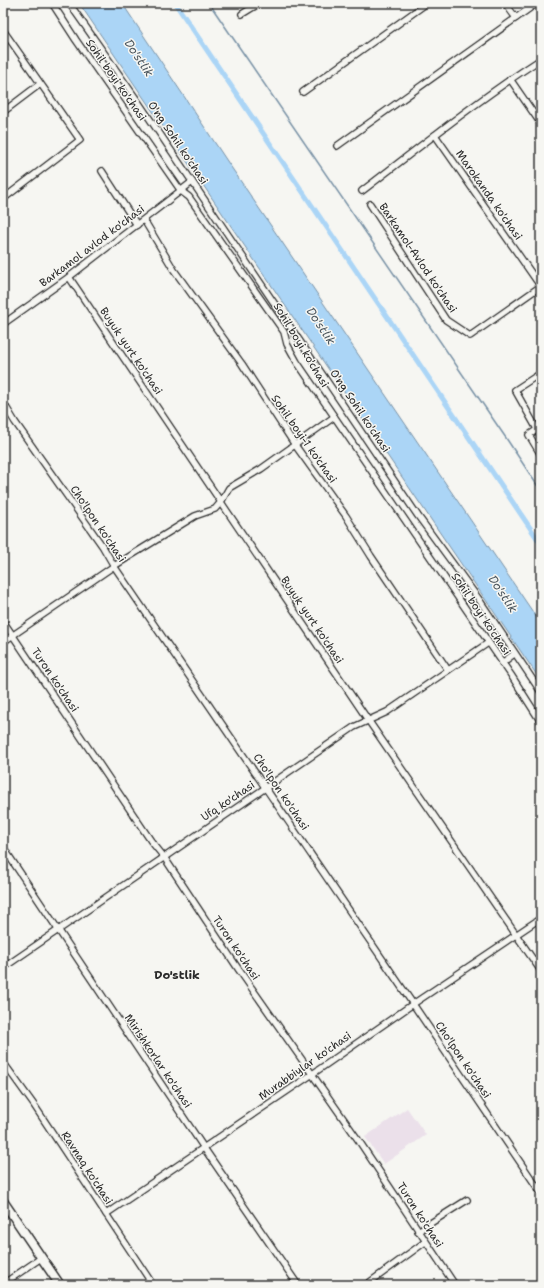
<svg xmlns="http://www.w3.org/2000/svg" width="544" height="1288" viewBox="0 0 544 1288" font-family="'Shantell Sans',sans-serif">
<rect width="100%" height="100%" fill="#f6f6f2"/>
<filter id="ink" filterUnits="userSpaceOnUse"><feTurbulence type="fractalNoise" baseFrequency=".025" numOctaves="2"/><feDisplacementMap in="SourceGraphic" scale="8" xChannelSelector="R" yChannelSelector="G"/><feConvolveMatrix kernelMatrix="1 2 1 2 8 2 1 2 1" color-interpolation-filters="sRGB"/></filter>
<g filter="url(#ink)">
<path fill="#ebe0ea" d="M407,1108L426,1135L384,1164L365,1137Z"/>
<path fill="#abd5f6" stroke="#7891a5" d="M79,3H122L229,164L541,624V681Z"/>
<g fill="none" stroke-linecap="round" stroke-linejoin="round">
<path stroke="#7891a5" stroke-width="1.5" d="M209,3L506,438L541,491"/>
<path stroke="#abd5f6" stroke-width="5" d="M175,3L541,544"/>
<defs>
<g id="street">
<path d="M52,3L76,40L181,191L189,197L284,332L287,344L297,362L511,675L541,722"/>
<path d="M69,3L137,100L418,516L478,598L541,692"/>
<path d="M505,3L516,18"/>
<path d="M242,14L260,3"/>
<path d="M3,30L80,140L3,199"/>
<path d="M510,79L541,124"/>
<path d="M303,92L427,3"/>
<path d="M3,112L40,84"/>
<path d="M435,135L541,287"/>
<path d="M337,146L537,3"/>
<path d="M102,171L137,225"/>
<path d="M362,191C421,146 479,99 541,59"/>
<path d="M370,204L446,320L470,336L541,286"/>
<path d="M144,220L174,270L242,364L295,445L346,516L371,556L448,670"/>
<path d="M69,277L368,720L541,971"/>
<path d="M3,324L69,277L192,182"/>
<path d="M3,402L15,422L103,547L114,566L413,1004L541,1193"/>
<path d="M541,427L529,435L541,455"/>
<path d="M537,429L515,390L541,373"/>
<path d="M3,621L151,841L164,857L239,970L359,1141L455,1285"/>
<path d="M3,642L114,566L195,516L215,509L221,502L229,488L261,469L334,417"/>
<path d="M502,663L514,654"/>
<path d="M3,847L204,1148L298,1285"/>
<path d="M3,968L354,727L387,712L488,643"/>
<path d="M3,1062L34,1105L153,1285"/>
<path d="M106,1214L311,1075L413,1004L541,918"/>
<path d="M418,1231L467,1200"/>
<path d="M3,1284L41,1258"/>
<path d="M366,1285L425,1242"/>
</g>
<path id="secondary" d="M3,1201L60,1285"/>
</defs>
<use href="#street" stroke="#2b2b2b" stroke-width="8"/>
<use href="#secondary" stroke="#2b2b2b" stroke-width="11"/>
<use href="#street" stroke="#f6f6f2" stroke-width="5.5"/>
<use href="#secondary" stroke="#f6f6f2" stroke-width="8"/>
</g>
</g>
<g text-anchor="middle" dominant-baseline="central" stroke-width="3" stroke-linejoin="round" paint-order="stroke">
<g font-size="11" fill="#2b2b2b" stroke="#f6f6f2">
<text transform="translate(116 80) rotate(55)">Sohil boyi ko'chasi</text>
<text transform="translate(178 143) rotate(56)">O'ng Sohil ko'chasi</text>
<text transform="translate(489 195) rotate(55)">Marokanda ko'chasi</text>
<text transform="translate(92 246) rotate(-37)">Barkamol avlod ko'chasi</text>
<text transform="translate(418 258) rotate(56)">Barkamol-Avlod ko'chasi</text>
<text transform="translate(301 345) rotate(59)">Sohil boyi ko'chasi</text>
<text transform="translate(131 351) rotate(56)">Buyuk yurt ko'chasi</text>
<text transform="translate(360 411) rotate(56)">O'ng Sohil ko'chasi</text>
<text transform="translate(304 439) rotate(55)">Sohil boyi-1 ko'chasi</text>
<text transform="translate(98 524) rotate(56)">Cho'lpon ko'chasi</text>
<text transform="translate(481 614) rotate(56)">Sohil boyi ko'chasi</text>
<text transform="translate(312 620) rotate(56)">Buyuk yurt ko'chasi</text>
<text transform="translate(55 680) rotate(56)">Turon ko'chasi</text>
<text transform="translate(281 792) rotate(56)">Cho'lpon ko'chasi</text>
<text transform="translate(228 801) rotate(-34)">Ufq ko'chasi</text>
<text transform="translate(236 948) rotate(56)">Turon ko'chasi</text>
<text transform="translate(463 1060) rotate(56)">Cho'lpon ko'chasi</text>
<text transform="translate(158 1061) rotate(56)">Mirishkorlar ko'chasi</text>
<text transform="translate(305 1066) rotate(-35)">Murabbiylar ko'chasi</text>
<text transform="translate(87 1168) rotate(57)">Ravnaq ko'chasi</text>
<text transform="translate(420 1215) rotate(57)">Turon ko'chasi</text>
</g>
<g font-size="12" font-style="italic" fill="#4b565e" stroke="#f6f6f2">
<text transform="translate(139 58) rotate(56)">Do'stlik</text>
<text transform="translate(321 326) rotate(56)">Do'stlik</text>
<text transform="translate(503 594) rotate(56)">Do'stlik</text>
</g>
<g font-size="12" font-weight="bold" fill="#2b2b2b" stroke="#f6f6f2">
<text x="177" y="975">Do'stlik</text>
</g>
</g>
<rect width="544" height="1288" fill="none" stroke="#f6f6f2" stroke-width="16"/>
<rect x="8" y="8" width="528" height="1272" fill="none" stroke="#2b2b2b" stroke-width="1.5" filter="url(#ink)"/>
</svg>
